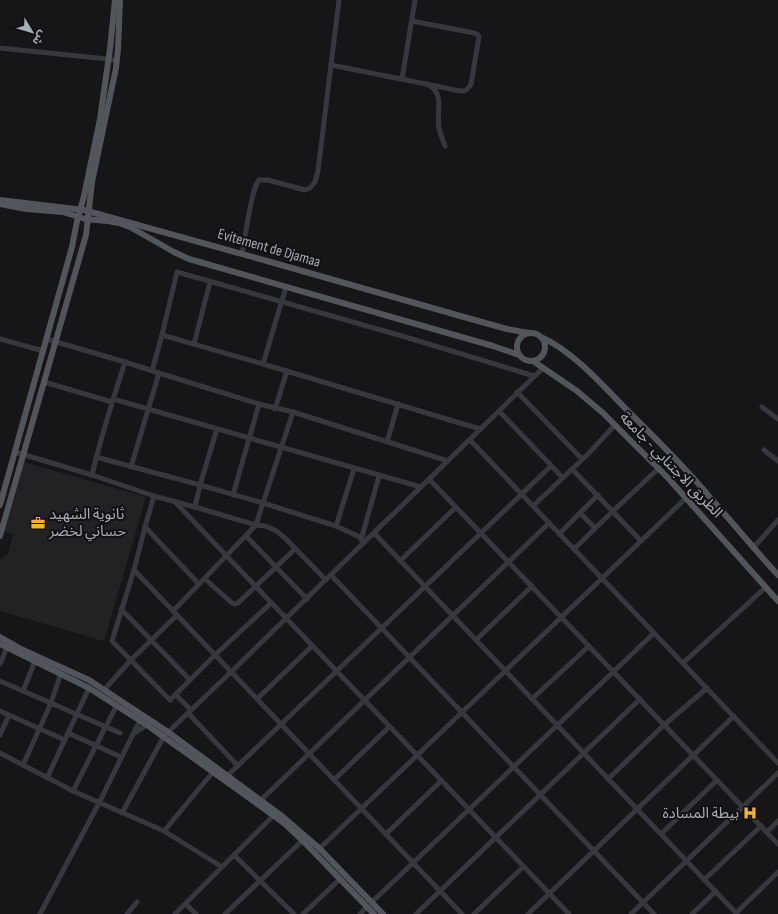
<svg xmlns="http://www.w3.org/2000/svg" width="778" height="914" viewBox="0 0 778 914" font-family="'Sofia Sans Condensed','Noto Sans Arabic',sans-serif">
<rect width="100%" height="100%" fill="#161618"/>
<path fill="#222225" d="M24,462L146,497L104,641L0,611V560L8,554L13,534L5,532Z"/>
<g fill="none" stroke-linecap="round" stroke-linejoin="round">
<g stroke="#37383d" stroke-width="5">
<path d="M412,21L474,33L477,34L479,37L471,84C469,87 468,90 464,91C458,92 434,85 426,84"/>
<path d="M0,48L117,60"/>
<path d="M331,65L426,84C446,92 436,111 439,128C440,134 443,140 445,146"/>
<path d="M402,79L415,0"/>
<path d="M242,254C245,239 251,189 259,180H268L305,190L310,188L315,182L318,171L339,0"/>
<path d="M162,335L263,364L480,429"/>
<path d="M0,339L43,351"/>
<path d="M46,339L125,362L159,373L259,404L293,412L448,461"/>
<path d="M194,344L210,282"/>
<path d="M263,364L286,287"/>
<path d="M152,371L162,335L177,272L402,336L534,376"/>
<path d="M44,382L112,402"/>
<path d="M517,392L582,459"/>
<path d="M113,399L421,487"/>
<path d="M762,407L778,419"/>
<path d="M275,409L287,371"/>
<path d="M499,411L563,478"/>
<path d="M470,440L778,763"/>
<path d="M387,442L398,404"/>
<path d="M764,450L778,461"/>
<path d="M15,452L92,475L154,496L195,507L256,525L263,503L293,412"/>
<path d="M96,457L200,485L263,503L336,526L362,538"/>
<path d="M131,467L159,373"/>
<path d="M572,469L641,541"/>
<path d="M92,475C101,436 113,399 125,362"/>
<path d="M429,479L778,844"/>
<path d="M233,495L259,404"/>
<path d="M154,496L145,527L134,570L112,641L170,700L215,655L271,603"/>
<path d="M176,503L569,914"/>
<path d="M533,506L587,455L615,425"/>
<path d="M195,507L200,485L217,429"/>
<path d="M580,513L595,528"/>
<path d="M336,526L354,469"/>
<path d="M145,527L199,584"/>
<path d="M374,533L737,914"/>
<path d="M559,534L598,495"/>
<path d="M246,536L307,599"/>
<path d="M361,540L379,476"/>
<path d="M753,548L778,520"/>
<path d="M574,549L613,511L659,468"/>
<path d="M400,561L456,507"/>
<path d="M134,570L462,914"/>
<path d="M331,575L654,914"/>
<path d="M205,579L232,603L235,604L238,603L295,549"/>
<path d="M121,609L190,680"/>
<path d="M173,611L256,525L265,526L275,530L285,538L326,580"/>
<path d="M476,640L532,586"/>
<path d="M683,663L766,587"/>
<path d="M0,664L7,647"/>
<path d="M0,681L120,733"/>
<path d="M104,690L131,660L177,615"/>
<path d="M23,691L35,661"/>
<path d="M176,695L191,710"/>
<path d="M257,699L312,646"/>
<path d="M532,699L589,646"/>
<path d="M0,711L65,740"/>
<path d="M188,713L238,766"/>
<path d="M68,733L121,757"/>
<path d="M133,734L147,725"/>
<path d="M0,735L9,715"/>
<path d="M0,753L73,791L164,831L222,867"/>
<path d="M23,765L51,703L61,673"/>
<path d="M228,775L551,466"/>
<path d="M47,778L89,688"/>
<path d="M608,779L664,725L707,688"/>
<path d="M334,780L389,727"/>
<path d="M73,791L106,726L117,705"/>
<path d="M261,800L549,523"/>
<path d="M122,813L164,736L231,672L543,368"/>
<path d="M164,831L213,772"/>
<path d="M767,832L778,821"/>
<path d="M386,834L441,781"/>
<path d="M661,834L717,780"/>
<path d="M317,851L686,498"/>
<path d="M234,855L294,914"/>
<path d="M704,880L761,826"/>
<path d="M372,902L654,633"/>
<path d="M186,904L196,914"/>
<path d="M736,913L778,872"/>
<path d="M40,914L99,803L140,720"/>
<path d="M127,914L137,902"/>
<path d="M175,914L275,814"/>
<path d="M225,914L304,839"/>
<path d="M303,914L340,879"/>
<path d="M360,914L367,907"/>
<path d="M416,914L640,699"/>
<path d="M474,914L523,867"/>
<path d="M528,914L734,716"/>
<path d="M631,914L778,773"/>
<path d="M692,914L716,891"/>
</g>
<g stroke="#53555c" stroke-width="6">
<path d="M0,200L84,210L267,261L471,319L507,329L529,333"/>
<path d="M0,204L26,209L63,212L85,219L108,221L119,223L130,227L174,252L189,259L493,346L519,355"/>
<circle cx="531" cy="347" r="14"/>
<path d="M541,337C571,350 601,383 624,407C653,436 682,464 708,495C732,522 754,549 778,575"/>
<path d="M533,361L577,391L603,413L668,478L778,601"/>
<path d="M0,505L72,247L77,221L84,196L100,119L110,49L115,0"/>
<path d="M0,536L86,235L92,182L116,68L118,49L120,0"/>
<path d="M0,637L23,650L89,680L168,732L283,817L319,848L383,914"/>
<path d="M0,644L89,688L147,725L213,772L284,823L302,840L374,914"/>
</g>
</g>
<defs>
<symbol id="office-bare" viewBox="-9 -9 18 18"><path d="M-6-3h4V-5.5h4V-3h4V5H-6ZM-1-4.5V-3h2v-1.5ZM-6 0V1H6V0Z" fill="#f2b134" stroke="#111113" stroke-width="2.5" paint-order="stroke"/></symbol>
<symbol id="hospital-bare" viewBox="-9 -9 18 18"><path d="M-5-5h3v3.5h4V-5h3V5h-3V1.5h-4V5h-3Z" fill="#f2b134" stroke="#111113" stroke-width="2.5" paint-order="stroke"/></symbol>
</defs>
<g fill-rule="evenodd">
<use href="#office-bare" x="28" y="513" width="20" height="20"/>
<use href="#hospital-bare" x="740" y="803" width="20" height="20"/>
</g>
<g text-anchor="middle" dominant-baseline="central" stroke-width="4" stroke-linejoin="round" paint-order="stroke">
<g font-size="15" fill="#a8adb8" stroke="#111113">
<text transform="translate(269 248) rotate(16)">Evitement de Djamaa</text>
<text transform="translate(671 465) rotate(46)">الطريق الاجتنابي - جامعة</text>
</g>
<g font-size="15" fill="#a8adb8" stroke="#111113" text-anchor="start">
<text x="49" y="514">ثانوية الشهيد<tspan x="49" dy="17">حساني لخضر</tspan></text>
<text x="739" y="813" text-anchor="end">بيطة المسادة</text>
</g>
</g>
<g transform="translate(32 32) rotate(128)" stroke="#111113" stroke-width="3" paint-order="stroke">
<path d="M0-3L7 15L0 10L-7 15Z" fill="#a8adb8"/>
<text y="-6" font-size="11" font-weight="bold" text-anchor="middle" fill="#a8adb8">ش</text>
</g>
</svg>
